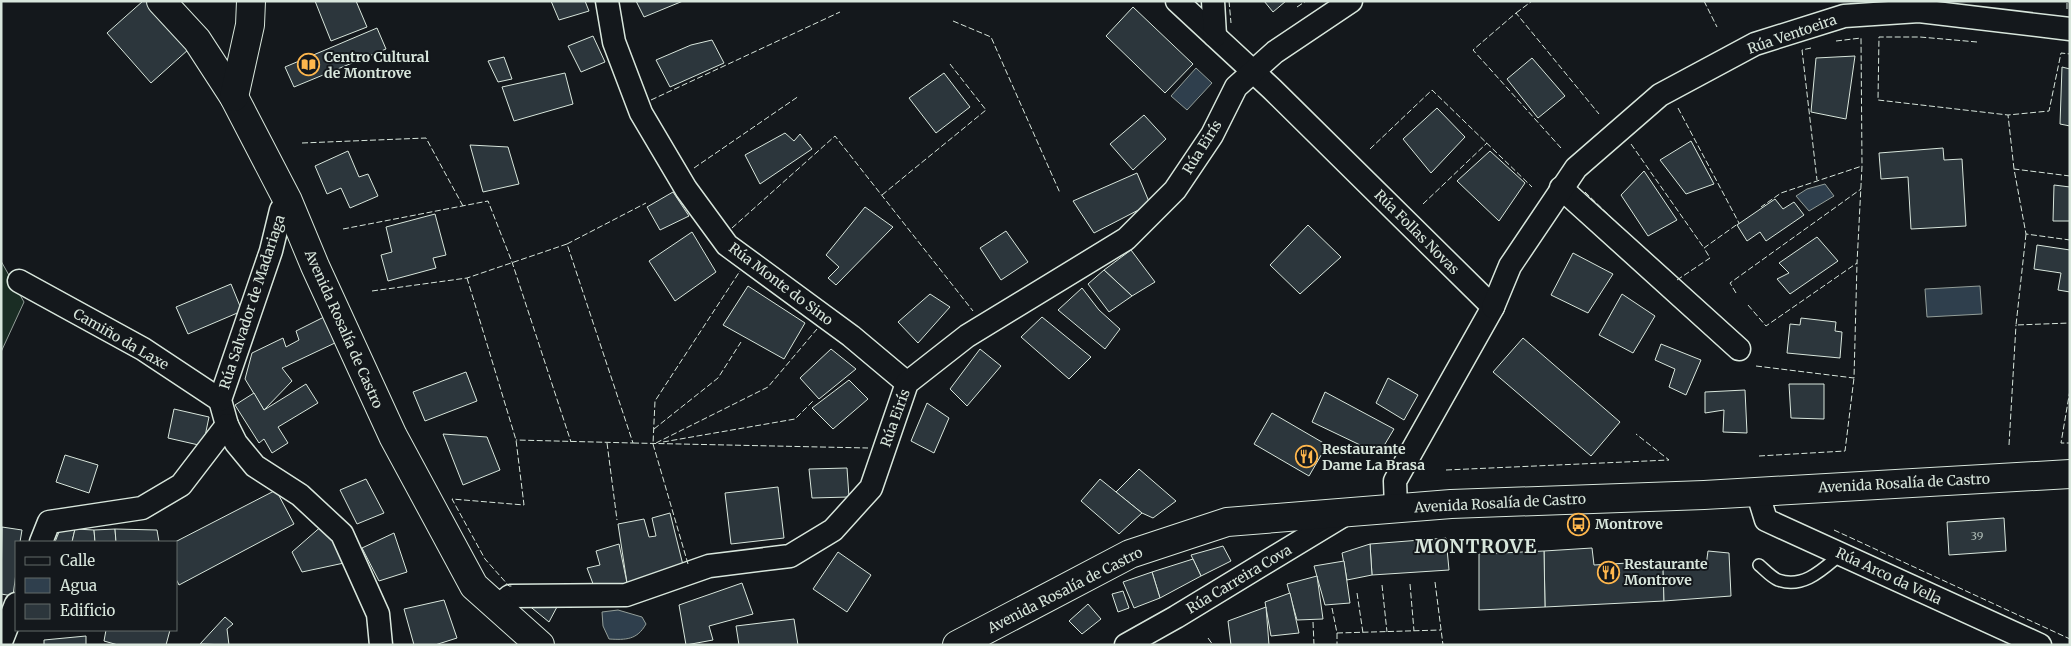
<svg xmlns="http://www.w3.org/2000/svg" width="2071" height="646" viewBox="0 0 2071 646" font-family="Merriweather,serif">
<rect width="100%" height="100%" fill="#14181c"/>
<path fill="#1a2d24" stroke="#939e99" d="M1,261L24,302L1,352Z"/>
<g fill="#2f3f4d" stroke="#939e99">
<path d="M1196,68L1212,83L1187,110L1171,96Z"/>
<path d="M1825,184L1834,196L1809,211L1796,196L1807,189Z"/>
<path d="M1980,286L1982,314L1927,317L1925,289Z"/>
<path d="M618,610L642,617L646,624C637,640 626,640 609,639L603,626L602,612Z"/>
</g>
<g fill="#2c363c" stroke="#d8e6dc">
<path d="M143,1H147L189,49L151,83L107,33Z"/>
<path d="M315,1H356L367,27L331,41Z"/>
<path d="M551,1H585L589,11L559,20Z"/>
<path d="M636,1H683L644,17Z"/>
<path d="M1264,1H1286L1273,12Z"/>
<path d="M1133,7L1193,64L1165,93L1106,36Z"/>
<path d="M377,28L386,49L294,87L285,67Z"/>
<path d="M593,36L605,62L581,72L568,46Z"/>
<path d="M712,40L724,63L670,87L656,60L691,45Z"/>
<path d="M1855,56L1846,119L1811,112L1816,58Z"/>
<path d="M504,57L512,79L498,82L488,61Z"/>
<path d="M1532,58L1565,96L1538,118L1507,79Z"/>
<path d="M2062,67L2070,69V126L2060,124Z"/>
<path d="M565,73L573,104L514,121L502,87Z"/>
<path d="M944,73L970,107L936,133L909,98Z"/>
<path d="M1437,108L1465,137L1431,173L1403,139Z"/>
<path d="M1144,115L1166,139L1133,170L1110,144Z"/>
<path d="M785,133L794,141L800,134L812,149L760,184L745,155Z"/>
<path d="M1691,141L1714,184L1686,194L1660,160Z"/>
<path d="M470,145L508,147L519,184L483,192Z"/>
<path d="M1943,148L1944,160L1962,159L1966,226L1911,229L1908,177L1881,179L1879,153Z"/>
<path d="M348,151L359,177L368,174L378,196L350,208L341,188L327,194L315,166Z"/>
<path d="M1490,151L1525,183L1499,221L1457,181Z"/>
<path d="M1644,171L1677,220L1648,236L1621,195Z"/>
<path d="M1137,173L1150,204L1094,233L1073,201Z"/>
<path d="M2054,185L2070,187V221H2053Z"/>
<path d="M673,192L689,216L660,230L647,207Z"/>
<path d="M1775,199L1783,209L1794,202L1804,215L1766,241L1760,232L1747,241L1737,225Z"/>
<path d="M865,207L893,227L836,285L828,278L839,267L826,255Z"/>
<path d="M435,214L446,255L433,258L436,268L388,281L381,255L392,252L386,227Z"/>
<path d="M1308,225L1341,257L1300,294L1270,265Z"/>
<path d="M1006,231L1028,262L1001,280L980,248Z"/>
<path d="M692,232L716,272L675,301L649,261Z"/>
<path d="M1817,237L1838,261L1790,294L1777,279L1789,273L1779,263Z"/>
<path d="M2037,245L2070,250V292L2058,290L2061,273L2034,269Z"/>
<path d="M1131,250L1155,282L1132,296L1104,270Z"/>
<path d="M1573,253L1613,274L1588,313L1551,295Z"/>
<path d="M1104,270L1132,296L1109,312L1088,284Z"/>
<path d="M231,284L242,311L188,334L176,307Z"/>
<path d="M748,286L805,323L784,359L723,325Z"/>
<path d="M1082,288L1099,310L1120,329L1105,349L1058,310Z"/>
<path d="M930,294L950,307L918,343L898,322Z"/>
<path d="M1622,294L1655,316L1633,353L1599,335Z"/>
<path d="M326,316L337,342L282,368L292,381L264,410L245,379L252,353L283,338L286,347L299,340L296,331Z"/>
<path d="M1042,317L1091,357L1069,379L1021,337Z"/>
<path d="M1801,318L1836,322L1835,331L1842,332L1840,358L1787,353L1790,324L1800,325Z"/>
<path d="M1523,338L1620,422L1591,456L1493,372Z"/>
<path d="M1661,344L1701,360L1686,395L1669,387L1675,369L1655,360Z"/>
<path d="M831,349L856,369L819,399L800,378Z"/>
<path d="M980,349L1001,366L967,406L950,389Z"/>
<path d="M466,372L477,401L425,421L413,392Z"/>
<path d="M1388,378L1418,395L1404,420L1376,403Z"/>
<path d="M849,380L868,399L833,429L812,408Z"/>
<path d="M306,384L318,403L278,427L288,443L272,453L264,439L259,443L235,405L254,393L264,410Z"/>
<path d="M1789,384H1824V419L1791,418Z"/>
<path d="M1745,390L1747,433L1723,432L1724,410L1705,413V392Z"/>
<path d="M1325,392L1394,429L1379,454L1312,422Z"/>
<path d="M927,403L949,418L934,453L911,441Z"/>
<path d="M174,409L209,417L203,446L168,438Z"/>
<path d="M1272,413L1327,445L1309,476L1254,444Z"/>
<path d="M443,434L487,437L500,470L463,485Z"/>
<path d="M65,455L98,465L89,493L56,482Z"/>
<path d="M847,468L849,497L812,498L809,469Z"/>
<path d="M1139,469L1176,501L1153,518L1142,513L1116,492Z"/>
<path d="M366,479L384,513L357,524L340,490Z"/>
<path d="M1100,479L1142,513L1119,534L1081,501Z"/>
<path d="M778,487L784,538L731,544L725,493Z"/>
<path d="M276,490L294,524L179,585L176,579L175,542Z"/>
<path d="M670,513L683,565L627,583L618,524L644,519L649,537L656,536L652,518Z"/>
<path d="M2004,518L2006,551L1949,555L1947,522Z"/>
<path d="M324,524L344,563L302,572L292,552Z"/>
<path d="M2,527L22,530L20,542H16V573L13,596L1,594Z"/>
<path d="M61,527L75,529L72,542H55Z"/>
<path d="M75,529L94,530L95,542H72Z"/>
<path d="M115,529L116,542H95L94,530Z"/>
<path d="M115,529L157,530L159,542H116Z"/>
<path d="M394,533L407,572L379,581L362,548Z"/>
<path d="M1446,538L1449,570L1372,575L1370,544Z"/>
<path d="M619,544L627,583L595,589L587,568L600,565L596,551Z"/>
<path d="M1370,544L1372,575L1347,580L1342,553Z"/>
<path d="M1223,546L1231,561L1201,576L1191,555Z"/>
<path d="M1592,548L1594,565L1663,561L1664,601L1545,607L1544,551Z"/>
<path d="M1544,551L1545,607L1479,610V554Z"/>
<path d="M1708,551L1729,553L1731,596L1664,601L1663,568L1706,566Z"/>
<path d="M838,552L871,575L847,612L813,589Z"/>
<path d="M1193,559L1201,576L1160,598L1152,572Z"/>
<path d="M1344,561L1350,603L1325,605L1314,566Z"/>
<path d="M1152,572L1160,598L1134,608L1123,582Z"/>
<path d="M1317,576L1323,619L1297,620L1287,584Z"/>
<path d="M742,583L753,614L709,626L713,640L686,645L679,605Z"/>
<path d="M1123,591L1129,608L1118,612L1112,594Z"/>
<path d="M1290,593L1299,633L1271,636L1265,602Z"/>
<path d="M444,600L457,638L435,645H414L404,609Z"/>
<path d="M527,604L558,605L549,622Z"/>
<path d="M1088,604L1101,619L1082,634L1069,621Z"/>
<path d="M1266,607L1269,645H1231L1228,621Z"/>
<path d="M225,617L233,624L227,629L229,645L200,644Z"/>
<path d="M794,619L798,645H739L736,626Z"/>
<path d="M106,630H170L166,645H118L104,641Z"/>
<path d="M86,636V645H44V640Z"/>
</g>
<g fill="none" stroke-linecap="round" stroke-linejoin="round">
<defs>
<path id="lane" d="M1759,565C1764,569 1771,577 1778,580C1804,589 1823,569 1841,554"/>
<g id="street">
<path d="M607,1L614,42L641,113L686,189L727,245L851,336L907,383"/>
<path d="M1177,1L1272,89L1493,307L1395,481L1396,508"/>
<path d="M1213,1L1215,36"/>
<path d="M1561,188L1739,349"/>
<path d="M288,201L281,210L271,251L220,400L227,425L236,443L255,466L300,495L342,534L378,614L381,645"/>
<path d="M19,281L143,349L220,400"/>
<path d="M1493,307L1510,266L1576,168L1660,95L1755,44L1844,16L1919,11L2070,29"/>
<path d="M1757,491L1766,520L2040,645"/>
<path d="M41,542L49,522L142,508L181,485L227,425"/>
<path d="M497,607L510,596L626,595L709,566L790,556L833,530L871,488L907,383L967,336L1126,239L1175,190L1212,135L1236,87L1275,52L1351,1"/>
<path d="M1,642L16,604"/>
<path d="M1126,645L1176,617L1349,512"/>
</g>
<g id="secondary">
<path d="M161,1L197,40L234,97L288,201L315,266L393,436L474,586L540,645"/>
<path d="M234,97L250,25L251,1"/>
<path d="M957,645L1130,554L1227,522L1451,504L1704,495L2070,474"/>
</g>
</defs>
<use href="#lane" stroke="#d8e6dc" stroke-width="14"/>
<use href="#street" stroke="#d8e6dc" stroke-width="25"/>
<use href="#secondary" stroke="#d8e6dc" stroke-width="30"/>
<use href="#lane" stroke="#14181c" stroke-width="11"/>
<use href="#street" stroke="#14181c" stroke-width="22"/>
<use href="#secondary" stroke="#14181c" stroke-width="28"/>
<g stroke="#d8e6dc" stroke-width="1" stroke-dasharray="6 2.5" stroke-linecap="butt">
<path d="M1229,1L1231,23"/>
<path d="M1704,1L1717,27"/>
<path d="M1297,7L1306,1"/>
<path d="M2067,9V1"/>
<path d="M1516,13L1532,1"/>
<path d="M953,21L991,37L1060,193"/>
<path d="M1836,41L1861,38L1862,166"/>
<path d="M1977,42L1920,37H1879L1878,100L2008,115"/>
<path d="M1811,48L1802,50L1817,180"/>
<path d="M651,100L840,12"/>
<path d="M1678,108L1739,223"/>
<path d="M302,143L426,138L463,206"/>
<path d="M1631,144L1704,248"/>
<path d="M1561,148L1473,50L1516,13L1599,114"/>
<path d="M1370,149L1432,90L1532,187"/>
<path d="M694,168L799,96"/>
<path d="M2014,169L2008,115L2049,111L2061,53L2070,54"/>
<path d="M2070,176L2014,169L2026,234L2070,240"/>
<path d="M1585,192L1622,228"/>
<path d="M882,195L986,110L950,64"/>
<path d="M1423,204L1487,143"/>
<path d="M732,228L835,136L973,311"/>
<path d="M343,229L488,201L512,262L571,442"/>
<path d="M2026,234L2016,325L2070,323"/>
<path d="M567,244L646,203"/>
<path d="M467,278L516,440L524,505L452,499L485,559L509,586H512"/>
<path d="M1677,280L1710,258L1704,248L1739,223"/>
<path d="M372,291L467,278L567,244L633,443L516,440"/>
<path d="M1736,293L1730,283L1861,189"/>
<path d="M1748,305L1766,326L1857,263L1862,166L1781,193L1761,207"/>
<path d="M1756,366L1854,378L1857,263"/>
<path d="M2070,390L2061,443H2070"/>
<path d="M654,429L718,378L741,342"/>
<path d="M663,442L795,419L813,401"/>
<path d="M607,443L617,520"/>
<path d="M633,443L868,448"/>
<path d="M656,443L768,387L817,329"/>
<path d="M2009,445L2016,325"/>
<path d="M1759,456L1845,451L1854,378"/>
<path d="M1446,470L1669,460L1636,434"/>
<path d="M1834,530L2070,639"/>
<path d="M688,564L653,444L655,401L740,271"/>
<path d="M1435,582L1443,645"/>
<path d="M1410,584L1414,631"/>
<path d="M1382,585L1387,632"/>
<path d="M1357,593L1363,633"/>
<path d="M1332,608L1337,633L1441,630"/>
<path d="M1313,622L1314,645"/>
<path d="M1337,633V645"/>
<path d="M1208,638L1213,645"/>
</g>
</g>
<defs>
<symbol id="library-ring" viewBox="-11 -11 22 22"><circle r="9.5" fill="#14181c" stroke="#ffb74d" stroke-width="1.5"/><path d="M-6-4Q-3-5.5-.7-3.5V5Q-3 3-6 4ZM6-4Q3-5.5 .7-3.5V5Q3 3 6 4Z" fill="#ffb74d"/></symbol>
<symbol id="restaurant-ring" viewBox="-11 -11 22 22"><circle r="9.5" fill="#14181c" stroke="#ffb74d" stroke-width="1.5"/><path d="M-5-6h1v4h1v-4h1v4h1v-4h1v5L-1.5 .5V6h-2V.5L-5-1ZM5-6V6H3V1.5H1.5Q1.5-4 5-6Z" fill="#ffb74d"/></symbol>
<symbol id="bus-ring" viewBox="-11 -11 22 22"><circle r="9.5" fill="#14181c" stroke="#ffb74d" stroke-width="1.5"/><path d="M-5-6H5V4H4V6H2V4H-2V6H-4V4H-5ZM-3.5-4V0h7V-4ZM-3.5 1.2v1.5H-2V1.2ZM2 1.2v1.5H3.5V1.2Z" fill="#ffb74d"/></symbol>
</defs>
<g fill-rule="evenodd">
<use href="#library-ring" x="296" y="52" width="25" height="25"/>
<use href="#restaurant-ring" x="1294" y="444" width="25" height="25"/>
<use href="#bus-ring" x="1566" y="512" width="25" height="25"/>
<use href="#restaurant-ring" x="1596" y="560" width="25" height="25"/>
</g>
<g text-anchor="middle" dominant-baseline="central" stroke-width="4" stroke-linejoin="round" paint-order="stroke">
<g font-size="11" fill="#adbab4">
<text x="1977" y="536">39</text>
</g>
<g font-size="14" fill="#d8e6dc" stroke="#14181c">
<text transform="translate(1792 34) rotate(-19)">Rúa Ventoeira</text>
<text transform="translate(1202 147) rotate(-58)">Rúa Eirís</text>
<text transform="translate(1417 232) rotate(45)">Rúa Follas Novas</text>
<text transform="translate(781 284) rotate(37)">Rúa Monte do Sino</text>
<text transform="translate(252 302) rotate(-72)">Rúa Salvador de Madariaga</text>
<text transform="translate(344 329) rotate(66)">Avenida Rosalía de Castro</text>
<text transform="translate(121 339) rotate(30)">Camiño da Laxe</text>
<text transform="translate(895 418) rotate(-70)">Rúa Eirís</text>
<text transform="translate(1904 483) rotate(-3)">Avenida Rosalía de Castro</text>
<text transform="translate(1500 503) rotate(-3)">Avenida Rosalía de Castro</text>
<text transform="translate(1889 576) rotate(25)">Rúa Arco da Vella</text>
<text transform="translate(1239 579) rotate(-31)">Rúa Carreira Cova</text>
<text transform="translate(1065 590) rotate(-27)">Avenida Rosalía de Castro</text>
</g>
<g font-size="14" font-weight="bold" fill="#d8e6dc" stroke="#14181c" text-anchor="start">
<text x="324" y="57">Centro Cultural<tspan x="324" dy="16">de Montrove</tspan></text>
<text x="1322" y="449">Restaurante<tspan x="1322" dy="16">Dame La Brasa</tspan></text>
<text x="1595" y="524">Montrove</text>
<text x="1624" y="564">Restaurante<tspan x="1624" dy="16">Montrove</tspan></text>
</g>
<g font-size="19" font-weight="bold" letter-spacing="1" fill="#d8e6dc" stroke="#14181c">
<text x="1476" y="546">MONTROVE</text>
</g>
</g>
<rect width="2071" height="646" fill="none" stroke="#d8e6dc" stroke-width="5"/>
<rect x="15" y="541" width="162" height="90" fill="#14181c" stroke="#626a69"/>
<rect x="25" y="557" width="25" height="8" fill="#14181c" stroke="#626a69"/>
<text x="60" y="566" font-size="15" fill="#d8e6dc">Calle</text>
<rect x="25" y="578" width="25" height="15" fill="#2f3f4d" stroke="#626a69"/>
<text x="60" y="591" font-size="15" fill="#d8e6dc">Agua</text>
<rect x="25" y="604" width="25" height="15" fill="#2c363c" stroke="#626a69"/>
<text x="60" y="616" font-size="15" fill="#d8e6dc">Edificio</text>
</svg>
